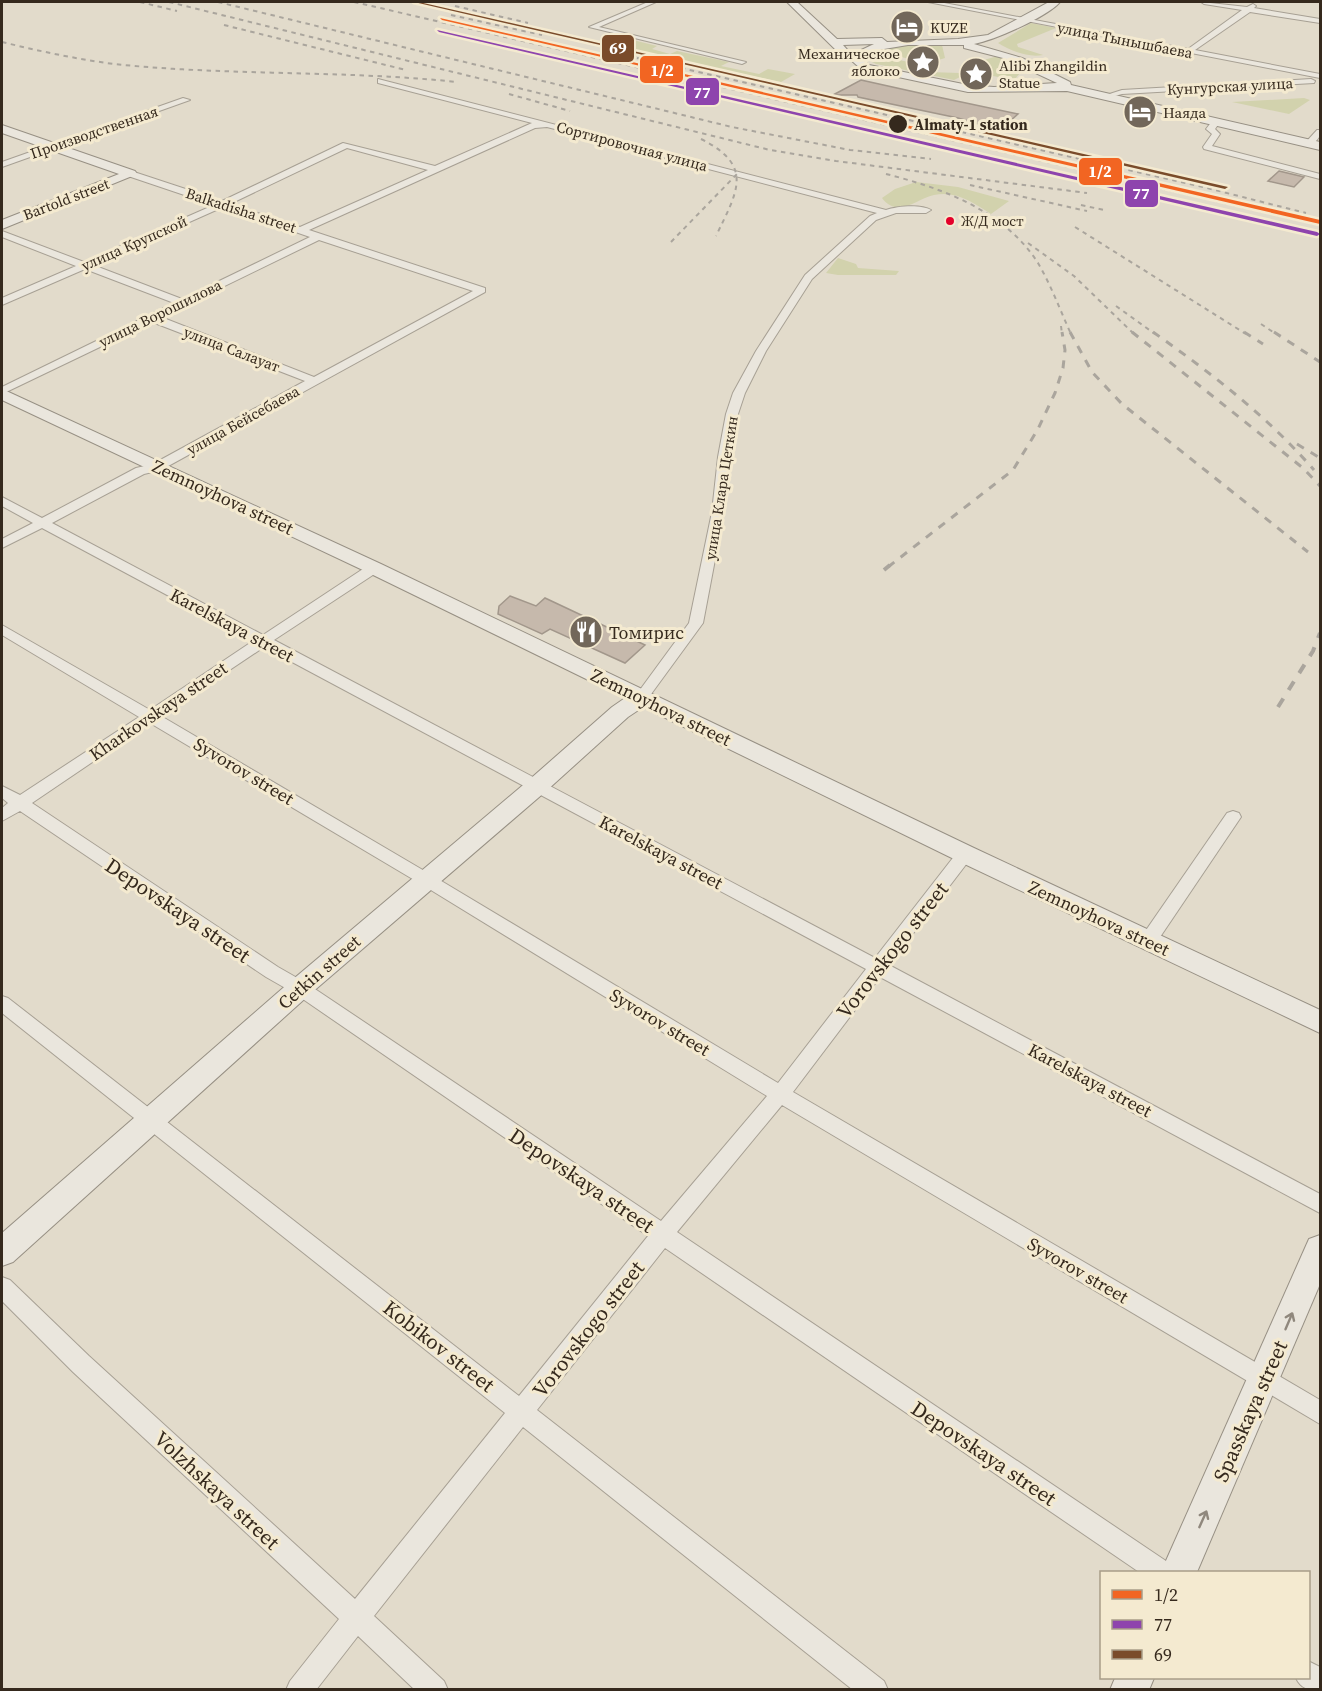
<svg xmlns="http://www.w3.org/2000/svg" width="1322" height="1691" viewBox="0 0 1322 1691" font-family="'Source Serif 4',serif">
<rect width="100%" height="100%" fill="#e2dbcb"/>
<g fill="#d2d2ad">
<path d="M1031,23L1056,28L1017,44L1018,47L1043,55C1028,58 1011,51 998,43Z"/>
<path d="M633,40L657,46L652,49L670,54L677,51L729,62L721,66L759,74L768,69L795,74L781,82L638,52L600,46L624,44Z"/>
<path d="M900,45H942L945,58L929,63L877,52Z"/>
<path d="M873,54L926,66L924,69L928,72L960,73L962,76L954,80L876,64L868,60Z"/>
<path d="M998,56C1007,59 1016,63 1021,72L1014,80L993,76L992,72L975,66L973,63Z"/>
<path d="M1304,98L1310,100L1289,114L1232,102Z"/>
<path d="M916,182L958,187L1009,201L991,214C974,203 956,190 934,195C916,199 898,219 882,198L895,189Z"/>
<path d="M838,258L856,264L858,268L899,271L896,275H838L826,273Z"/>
</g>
<g fill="#c6b9ac" stroke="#a2978b" stroke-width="1.5">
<path d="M861,80L933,96L1018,114L1002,128L988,127L958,118L858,97L857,95H833Z"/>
<path d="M1279,171L1304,177L1294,187L1268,181Z"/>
<path d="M510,596L536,606L545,598L645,645L625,663L550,629L542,634L498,614L499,606Z"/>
</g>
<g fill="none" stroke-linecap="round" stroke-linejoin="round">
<defs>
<g id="street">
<path d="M648,2H656L599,27L746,62L742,64L589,27Z"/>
<path d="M928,2H939L1188,49L1242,10L1204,4L1201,2L1247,7L1253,4L1256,6L1254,8L1320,19V23L1250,12L1195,50L1320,74V78Z"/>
<path d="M378,79L886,210C897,206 921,204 931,210L926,213H896L876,220L812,279L766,351L745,393L738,414L730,457L724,512L703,623L646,701H636L634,698L689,623L712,512L718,457L726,414L733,393L756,351L805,275L870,216L877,213L547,127L535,128L309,230L485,288V292L161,470L144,474L52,523L263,635L369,565H379L381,568L379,571L274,640L875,958L959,850H971L973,854L971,858L889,965L1320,1194V1213L880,977L793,1092L1320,1400V1424L782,1105L677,1232L1169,1563L1172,1572H1139L665,1248L537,1410L884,1681L888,1690H853L523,1427L374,1616L444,1681L448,1690H415L358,1636L316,1690H286L290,1681L339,1619L73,1372L2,1301V1277L10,1280L89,1356L355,1599L505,1413L2,1013V996L8,998L519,1396L648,1236L294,993L266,977L20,811L2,821V808L8,803L2,798V786L20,795L139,717L2,635V625L150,710L253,641L42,528L2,548V539L33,523L2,506V497L42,518L136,468L153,464L305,381L152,322L2,394V387L174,303L85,269L2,305V298L76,266L2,237V231L84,262L214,205L128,176V172H134L222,201L343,143L435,166L532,123L378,83ZM347,148L428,170L300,227L230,204ZM223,207L310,237L182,299L93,265ZM319,240L473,291L314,377L161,317ZM264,647L866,969L778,1083L433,876L161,716ZM150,723L421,884L767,1096L661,1221L306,983L278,967L32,803Z"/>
<path d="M1311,79L1315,81L1314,83L1122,94L1104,99L1100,97L1122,90Z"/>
<path d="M183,98L190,100L2,167V162Z"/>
<path d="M1213,120L1220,122L1215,129L1220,134L1212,146L1320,174V179L1204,149L1203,147L1212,134L1206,129Z"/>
<path d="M1317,130H1320V136L1312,146H1306V142Z"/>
<path d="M1233,811L1239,813L1241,817L1154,946L1148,948L1142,946L1139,941L1142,936L1227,813Z"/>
<path d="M1308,1661L1320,1667V1690C1309,1690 1301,1689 1296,1678H1308Z"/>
</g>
<g id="secondary">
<path d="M787,2H797L837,39L882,38L887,42L958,39L988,35L1049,2H1060C1047,17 995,40 974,44L1022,58L1070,82L1071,85L1320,142V150L1067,91L968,92L861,69L852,61L855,53L874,44L843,45L851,54L850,56H842ZM908,45H964V48L1003,58L1057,83L994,87L968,85L869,65L863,60L865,55L878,50Z"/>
<path d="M2,125L135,171L137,174L2,229V220L119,174L2,133Z"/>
<path d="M2,389L381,564L974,848L1320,1010V1033L956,860L643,707L628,717L545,792L309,995L13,1262L2,1266V1233L291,981L529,780L612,707L625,698L367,572L2,400Z"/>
<path d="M1320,1235V1284L1197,1572H1161L1309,1239Z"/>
<path d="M1115,1678H1154L1149,1690H1110Z"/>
</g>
</defs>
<use href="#street" stroke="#a7a094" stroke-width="2"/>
<use href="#secondary" stroke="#979084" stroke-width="2"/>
<use href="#street" fill="#eae6dd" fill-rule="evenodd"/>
<use href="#secondary" fill="#eae6dd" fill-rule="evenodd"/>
<g stroke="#aaa59d" stroke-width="2" stroke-dasharray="4.5 4.5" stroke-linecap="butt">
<path d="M140,2L177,11"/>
<path d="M169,2L770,150L836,161L1087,193"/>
<path d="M218,2L732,127L850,150L931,159"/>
<path d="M354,2L1320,225"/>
<path d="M416,2L462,12"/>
<path d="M455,6L528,23"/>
<path d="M451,15L542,35"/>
<path d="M224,25L406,70"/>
<path d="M2,42C39,51 76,59 114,64C228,76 343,70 457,82"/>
<path d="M637,58L1207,188L1306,213"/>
<path d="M509,94L570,111"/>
<path d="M701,139C755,166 737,192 716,236"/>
<path d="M886,174C942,188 1005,211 1038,263C1051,285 1060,310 1071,334"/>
<path d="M970,185L1087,211"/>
<path d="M1081,205L1104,210"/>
<path d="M1075,227L1246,334"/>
<path d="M671,242L737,174"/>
<path d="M1028,243L1074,276L1134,334"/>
<path d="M1116,306L1155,334"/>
<path d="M1261,324L1276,334"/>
<path d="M1061,326L1062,334"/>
</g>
<g stroke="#aaa59d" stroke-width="3" stroke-dasharray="8 8" stroke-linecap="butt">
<path d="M1070,332L1092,372L1122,404L1308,552"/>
<path d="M1132,332L1303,468L1320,486"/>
<path d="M1153,332C1211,373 1267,416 1314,470"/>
<path d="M1244,332L1263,344"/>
<path d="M1274,332L1320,362"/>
<path d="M1297,444L1320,458"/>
<path d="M888,567L1013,470L1038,429L1055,393L1063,368L1065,350L1062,332"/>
</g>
<g stroke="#aaa59d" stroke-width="4" stroke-dasharray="10 10" stroke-linecap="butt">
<path d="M884,570L890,565"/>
<path d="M1278,707L1313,651L1320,633"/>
</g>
<defs>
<path id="rail-1" d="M440,18L1320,220V224L442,20Z"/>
<path id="rail-2" d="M437,30L1317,232L1320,234L1317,236L439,32Z"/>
<path id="rail-3" d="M414,2H419L1228,187L1225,189Z"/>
</defs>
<use href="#rail-1" stroke="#f4ead0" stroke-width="5"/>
<use href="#rail-2" stroke="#f4ead0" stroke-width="5"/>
<use href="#rail-3" stroke="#f4ead0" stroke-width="5"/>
<use href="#rail-1" fill="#f26522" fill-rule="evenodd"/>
<use href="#rail-2" fill="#8e44ad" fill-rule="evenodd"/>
<use href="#rail-3" fill="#7a4b2a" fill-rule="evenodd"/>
</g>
<defs><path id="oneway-shaft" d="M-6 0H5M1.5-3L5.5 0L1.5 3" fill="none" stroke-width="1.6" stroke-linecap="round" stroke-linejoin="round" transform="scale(1.5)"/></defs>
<g stroke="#90887d">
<use href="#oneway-shaft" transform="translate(1289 1321) rotate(-67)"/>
<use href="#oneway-shaft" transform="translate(1203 1519) rotate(-66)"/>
</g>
<defs>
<symbol id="hotel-disc" viewBox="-11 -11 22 22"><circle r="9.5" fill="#72675a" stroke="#f4ead0"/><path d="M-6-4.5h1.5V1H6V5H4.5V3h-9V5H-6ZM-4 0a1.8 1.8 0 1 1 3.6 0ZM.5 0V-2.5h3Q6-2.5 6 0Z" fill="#fff"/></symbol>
<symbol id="sight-disc" viewBox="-11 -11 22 22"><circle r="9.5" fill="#72675a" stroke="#f4ead0"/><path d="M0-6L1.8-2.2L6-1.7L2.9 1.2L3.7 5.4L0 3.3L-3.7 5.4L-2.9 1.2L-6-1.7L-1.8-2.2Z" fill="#fff"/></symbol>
<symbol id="restaurant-disc" viewBox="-11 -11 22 22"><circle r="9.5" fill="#72675a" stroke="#f4ead0"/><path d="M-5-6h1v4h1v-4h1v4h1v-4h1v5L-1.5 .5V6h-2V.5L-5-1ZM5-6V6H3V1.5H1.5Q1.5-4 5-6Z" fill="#fff"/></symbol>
</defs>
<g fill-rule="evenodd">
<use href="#hotel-disc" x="888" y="8" width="38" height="38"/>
<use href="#sight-disc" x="904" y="43" width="38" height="38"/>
<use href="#sight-disc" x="957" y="55" width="38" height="38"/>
<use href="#hotel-disc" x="1121" y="93" width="38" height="38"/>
<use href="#restaurant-disc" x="567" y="613" width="38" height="38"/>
</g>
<circle fill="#35291d" stroke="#f4ead0" stroke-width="2" cx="898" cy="124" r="10"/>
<circle fill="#e4002b" stroke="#f4ead0" stroke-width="2" cx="950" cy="221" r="5"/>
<g text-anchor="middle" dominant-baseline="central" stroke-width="6" stroke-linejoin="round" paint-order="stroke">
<g font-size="14" fill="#35291d" stroke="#f4ead0" text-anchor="start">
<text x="961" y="221">Ж/Д мост</text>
</g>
<g font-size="15" fill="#35291d" stroke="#f4ead0" text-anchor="start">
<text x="930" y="27">KUZE</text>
<text x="900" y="53" text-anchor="end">Механическое<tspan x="900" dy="17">яблоко</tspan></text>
<text x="999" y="65">Alibi Zhangildin<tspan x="999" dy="17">Statue</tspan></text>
<text x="1163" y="112">Наяда</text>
</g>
<g font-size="15" fill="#35291d" stroke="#f4ead0">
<text transform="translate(1125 40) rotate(11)">улица Тынышбаева</text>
<text transform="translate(1230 86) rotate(-3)">Кунгурская улица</text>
<text transform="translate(94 132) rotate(-19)">Производственная</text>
<text transform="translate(632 146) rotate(15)">Сортировочная улица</text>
<text transform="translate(66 199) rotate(-21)">Bartold street</text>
<text transform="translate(241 210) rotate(18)">Balkadisha street</text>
<text transform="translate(134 243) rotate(-24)">улица Крупской</text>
<text transform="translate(160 313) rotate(-26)">улица Ворошилова</text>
<text transform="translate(232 349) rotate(21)">улица Салауат</text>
<text transform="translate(243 420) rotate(-29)">улица Бейсебаева</text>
<text transform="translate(721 488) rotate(-81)">улица Клара Цеткин</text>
</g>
<g font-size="15" font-weight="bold" fill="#35291d" stroke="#f4ead0" text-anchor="start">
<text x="914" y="124">Almaty-1 station</text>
</g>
<g font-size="18" fill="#35291d" stroke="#f4ead0">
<text transform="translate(223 497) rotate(25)">Zemnoyhova street</text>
<text transform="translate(232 625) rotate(28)">Karelskaya street</text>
<text transform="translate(661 707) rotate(26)">Zemnoyhova street</text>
<text transform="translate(158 711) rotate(-34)">Kharkovskaya street</text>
<text transform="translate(244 771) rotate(31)">Syvorov street</text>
<text transform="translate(661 852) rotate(28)">Karelskaya street</text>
<text transform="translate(1099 918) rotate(25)">Zemnoyhova street</text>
<text transform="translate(319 972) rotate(-41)">Cetkin street</text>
<text transform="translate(660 1022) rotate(31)">Syvorov street</text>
<text transform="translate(1090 1080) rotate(28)">Karelskaya street</text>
<text transform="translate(1078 1270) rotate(30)">Syvorov street</text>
</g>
<g font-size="18" fill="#35291d" stroke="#f4ead0" text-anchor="start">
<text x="609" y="632">Томирис</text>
</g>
<g font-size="21" fill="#35291d" stroke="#f4ead0">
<text transform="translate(178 910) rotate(34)">Depovskaya street</text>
<text transform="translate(892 950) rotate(-52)">Vorovskogo street</text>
<text transform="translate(582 1180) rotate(34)">Depovskaya street</text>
<text transform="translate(588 1329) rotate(-52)">Vorovskogo street</text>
<text transform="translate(439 1346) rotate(38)">Kobikov street</text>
<text transform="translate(1250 1411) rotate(-66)">Spasskaya street</text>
<text transform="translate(984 1453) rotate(34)">Depovskaya street</text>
<text transform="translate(217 1490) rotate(43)">Volzhskaya street</text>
</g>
</g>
<g stroke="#f4ead0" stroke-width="2">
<rect x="601" y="34" width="34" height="29" rx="6" fill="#7a4b2a"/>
<rect x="639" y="55" width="45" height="29" rx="6" fill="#f26522"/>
<rect x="685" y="77" width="35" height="29" rx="6" fill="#8e44ad"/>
<rect x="1078" y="157" width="45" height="29" rx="6" fill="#f26522"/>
<rect x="1124" y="179" width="35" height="29" rx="6" fill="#8e44ad"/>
</g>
<g font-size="16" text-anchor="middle" font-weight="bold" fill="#fff">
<text x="618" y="54">69</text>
<text x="662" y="76">1/2</text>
<text x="702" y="98">77</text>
<text x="1100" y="177">1/2</text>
<text x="1141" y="199">77</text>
</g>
<rect width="1322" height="1691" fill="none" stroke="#35291d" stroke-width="6"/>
<rect x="1100" y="1571" width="210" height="108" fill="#f4ead0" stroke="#a89d88" stroke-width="1.5"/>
<rect x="1112" y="1590" width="30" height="9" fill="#f26522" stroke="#a89d88" stroke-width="1.5"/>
<text x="1154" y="1601" font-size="18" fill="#35291d">1/2</text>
<rect x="1112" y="1620" width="30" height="9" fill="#8e44ad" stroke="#a89d88" stroke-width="1.5"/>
<text x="1154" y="1631" font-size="18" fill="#35291d">77</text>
<rect x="1112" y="1650" width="30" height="9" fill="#7a4b2a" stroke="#a89d88" stroke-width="1.5"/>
<text x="1154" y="1661" font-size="18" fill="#35291d">69</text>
</svg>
